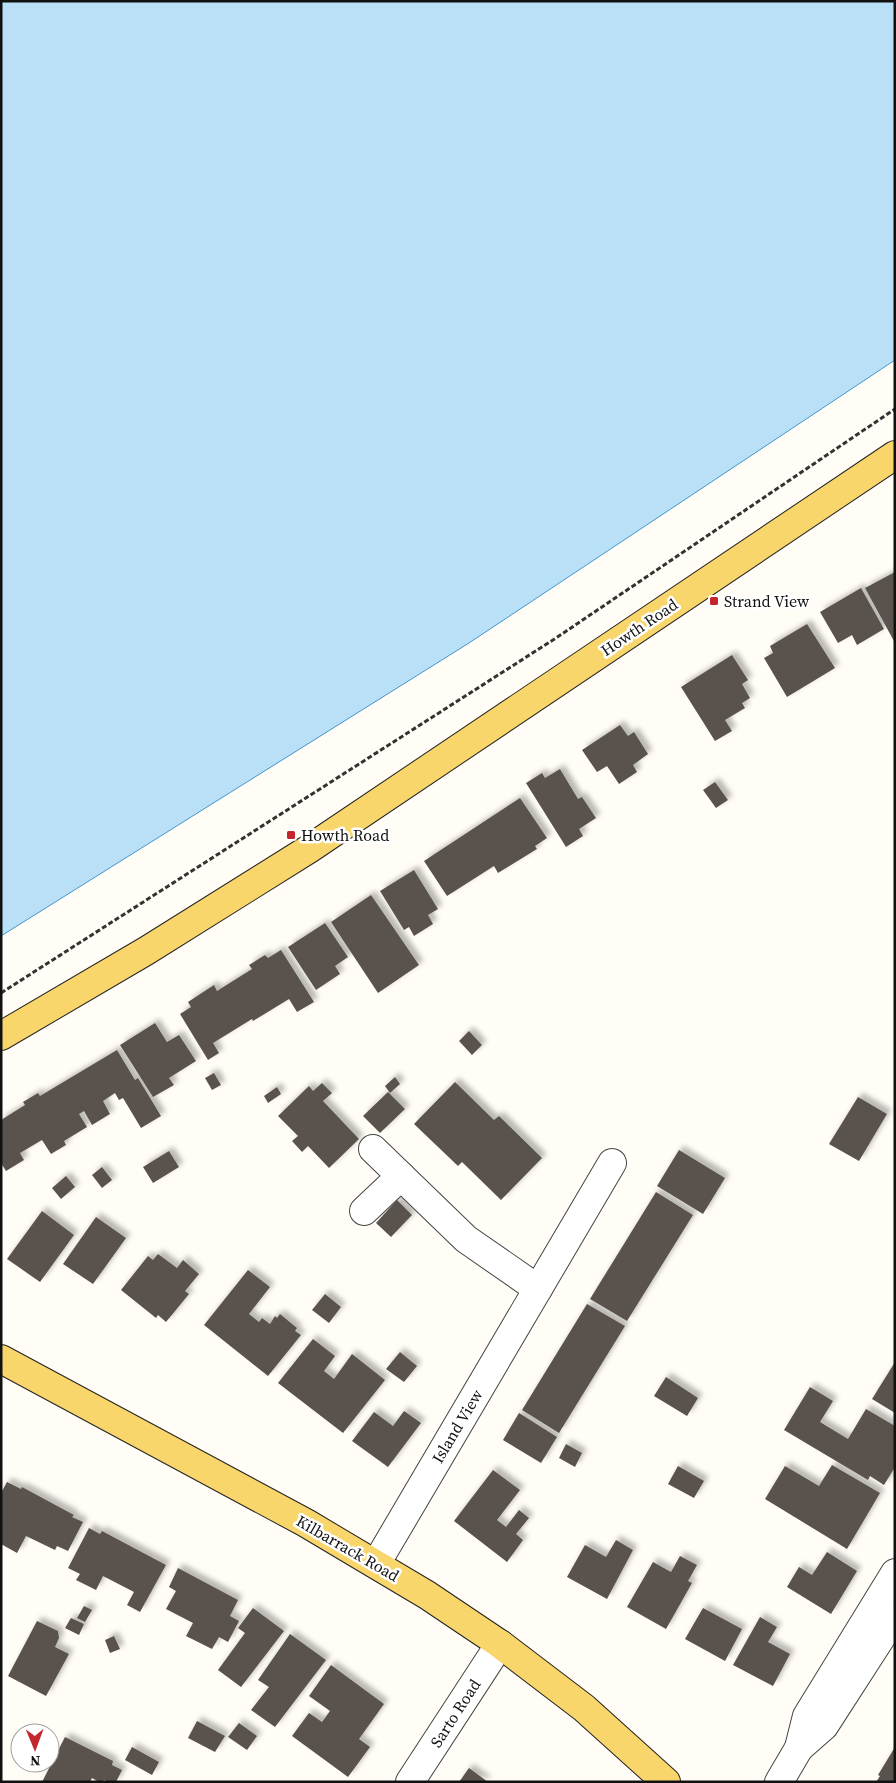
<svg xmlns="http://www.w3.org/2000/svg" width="896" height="1783" viewBox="0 0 896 1783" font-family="'Source Serif 4',serif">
<defs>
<filter id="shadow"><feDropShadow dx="4.5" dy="-4.5" stdDeviation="2.5" flood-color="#0004"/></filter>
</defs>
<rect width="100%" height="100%" fill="#fffdf5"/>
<path fill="#b9e0f7" stroke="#3f96cf" d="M1,1H895V360L469,643L1,936Z"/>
<g fill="#5a524d" filter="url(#shadow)">
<path d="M895,572V643L865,588Z"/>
<path d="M861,588L884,629L857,645L852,635L838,643L820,612Z"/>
<path d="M807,624L835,668L787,697L764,658L773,653L770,646Z"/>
<path d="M732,655L748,680L742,684L750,698L742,703L745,708L725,720L732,731L715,741L681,687Z"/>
<path d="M620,725L628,736L634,732L648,754L633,765L637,772L619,784L607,766L597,772L582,750Z"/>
<path d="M560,769L578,799L582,797L596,818L579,829L583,836L566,847L526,783L542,773L545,778Z"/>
<path d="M715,782L728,800L716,808L703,790Z"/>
<path d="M520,798L547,838L535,846L537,849L498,873L494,866L447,896L424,861Z"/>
<path d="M414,870L438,909L428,915L433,924L414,936L409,927L404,930L380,891Z"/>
<path d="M371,895L419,965L378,993L331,922Z"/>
<path d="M325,923L348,957L335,966L340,974L316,990L288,947Z"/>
<path d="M281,950L314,1002L297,1012L289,999L253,1021L252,1019L213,1043L219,1053L208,1060L180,1014L191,1007L188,1002L214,985L217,991L252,969L249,965L265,955L268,958Z"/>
<path d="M155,1023L167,1042L179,1035L196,1061L169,1078L174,1085L153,1097L120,1045Z"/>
<path d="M469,1031L482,1045L472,1055L459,1041Z"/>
<path d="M117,1050L135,1080L138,1078L161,1116L141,1128L123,1098L119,1100L115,1093L103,1101L110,1114L92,1125L84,1111L79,1114L87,1127L64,1141L66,1145L51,1154L42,1140L20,1153L24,1160L6,1171L1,1163V1120L25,1105L23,1102L38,1093L40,1096Z"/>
<path d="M214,1073L221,1085L212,1090L205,1078Z"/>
<path d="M395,1077L400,1084L390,1093L385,1086Z"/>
<path d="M455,1082L494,1120L499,1116L542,1158L501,1200L462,1162L458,1166L414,1124Z"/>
<path d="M322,1083L332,1093L323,1101L359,1139L329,1168L308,1146L302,1152L292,1141L298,1136L278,1116L309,1086L313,1091Z"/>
<path d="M277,1087L281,1094L268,1103L264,1096Z"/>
<path d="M388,1092L405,1109L380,1133L363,1116Z"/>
<path d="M858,1097L887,1114L859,1161L829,1144Z"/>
<path d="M679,1150L725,1178L703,1214L657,1186Z"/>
<path d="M169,1151L179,1167L153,1183L143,1167Z"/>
<path d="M102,1167L112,1180L102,1188L92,1175Z"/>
<path d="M66,1176L75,1187L61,1199L52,1188Z"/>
<path d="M656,1192L693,1215L627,1321L590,1299Z"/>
<path d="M397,1200L412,1215L391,1237L376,1223Z"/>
<path d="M42,1211L74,1235L40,1282L7,1259Z"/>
<path d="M96,1217L126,1238L93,1284L63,1264Z"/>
<path d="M158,1254L177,1268L183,1260L199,1274L185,1291L189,1294L166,1322L158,1315L156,1318L121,1290L148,1256L153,1260Z"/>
<path d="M248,1270L270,1287L249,1314L259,1322L262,1318L270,1324L275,1316L277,1318L280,1314L297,1328L295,1331L301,1335L268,1376L204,1325Z"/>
<path d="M325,1294L341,1307L329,1323L312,1310Z"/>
<path d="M587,1304L625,1326L559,1433L522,1410Z"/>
<path d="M313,1339L335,1356L324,1371L334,1379L352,1354L385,1380L343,1433L278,1383Z"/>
<path d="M400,1352L417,1366L404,1382L386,1369Z"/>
<path d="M895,1362V1413L872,1399Z"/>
<path d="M666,1377L698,1398L687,1416L654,1396Z"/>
<path d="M810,1387L833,1401L820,1422L848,1439L866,1409L895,1426V1467L884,1485L870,1476L868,1480L784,1430Z"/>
<path d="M404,1411L421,1423L388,1467L352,1441L374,1412L393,1426Z"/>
<path d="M519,1413L557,1437L541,1463L503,1440Z"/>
<path d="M566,1444L582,1453L575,1467L559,1458Z"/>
<path d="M832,1465L880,1493L847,1549L765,1499L785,1466L819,1486Z"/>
<path d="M678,1466L704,1481L694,1498L668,1484Z"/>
<path d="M493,1470L520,1490L497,1520L506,1527L519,1510L529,1518L516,1534L523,1540L507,1562L454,1521Z"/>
<path d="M7,1482L21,1489L22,1487L74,1515L72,1517L83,1522L68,1551L57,1546L55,1550L26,1536L17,1553L1,1544V1493Z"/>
<path d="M89,1528L100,1534L102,1531L166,1565L140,1612L127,1605L134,1592L103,1576L96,1590L76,1580L80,1574L68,1568Z"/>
<path d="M616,1540L633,1550L607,1599L567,1577L585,1545L606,1557Z"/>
<path d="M827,1552L857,1571L831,1614L787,1587L799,1567L812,1575Z"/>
<path d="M680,1556L697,1565L688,1581L692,1583L666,1629L627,1607L653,1562L671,1572Z"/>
<path d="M178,1568L238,1600L230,1616L239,1621L228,1642L219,1637L212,1649L186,1636L193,1623L166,1609L176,1591L169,1587Z"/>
<path d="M84,1606L92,1610L85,1622L77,1618Z"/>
<path d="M253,1608L284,1631L241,1687L218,1670L245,1633L238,1628Z"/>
<path d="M703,1608L742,1629L725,1661L685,1639Z"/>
<path d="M760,1617L777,1627L768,1642L790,1654L773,1686L733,1665Z"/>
<path d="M71,1618L84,1624L79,1635L65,1628Z"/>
<path d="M37,1621L58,1631L59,1638L55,1647L69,1654L46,1696L8,1676Z"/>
<path d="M290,1634L326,1660L275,1727L251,1710L269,1687L258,1680Z"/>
<path d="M114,1636L120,1649L110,1653L105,1640Z"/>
<path d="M331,1665L384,1704L359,1739L370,1747L348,1777L292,1736L309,1713L322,1722L330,1711L309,1696Z"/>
<path d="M197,1721L225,1736L215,1752L188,1738Z"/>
<path d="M239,1723L257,1736L247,1750L228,1737Z"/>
<path d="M65,1737L113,1761L112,1765L122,1770L116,1782H108L104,1780L103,1782H99L92,1778L90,1782H42Z"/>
<path d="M132,1747L159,1762L152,1775L125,1760Z"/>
<path d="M895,1747V1782H876L880,1776L878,1775Z"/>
<path d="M469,1768L488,1782H459Z"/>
</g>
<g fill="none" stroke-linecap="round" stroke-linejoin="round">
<defs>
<g id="minor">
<path d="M373,1149L466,1239L538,1289"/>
<path d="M364,1211L401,1176"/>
<path d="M376,1564L612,1163"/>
<path d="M799,1748L824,1726L895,1616"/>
<path d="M410,1782L500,1644"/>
<path d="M779,1782L799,1748L807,1716L895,1573"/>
</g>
<g id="major">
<path d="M1,1036L146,951L309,849L895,455"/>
<path d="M1,1359L306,1523L427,1595L500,1644L584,1708L666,1782"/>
</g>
</defs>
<use href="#minor" stroke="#444" stroke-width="30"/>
<use href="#major" stroke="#222" stroke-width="30"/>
<path stroke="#333" stroke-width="3" stroke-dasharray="5 2.5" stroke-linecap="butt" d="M1,993L556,638L895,409"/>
<use href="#minor" stroke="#fff" stroke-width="28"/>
<use href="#major" stroke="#f9d66b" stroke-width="28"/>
</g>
<g fill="#c4262e" stroke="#fff" stroke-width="2">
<rect x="709" y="596" width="10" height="10" rx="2.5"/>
<rect x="286" y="830" width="10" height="10" rx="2.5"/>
</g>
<g text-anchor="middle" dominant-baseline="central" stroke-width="5" stroke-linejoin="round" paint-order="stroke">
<g font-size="16" fill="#111" stroke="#fff" text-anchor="start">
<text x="724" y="601">Strand View</text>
<text x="301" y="835">Howth Road</text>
</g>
<g font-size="16" fill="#111" stroke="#fff">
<text transform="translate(639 627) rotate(-34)">Howth Road</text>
<text transform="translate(457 1426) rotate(-59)">Island View</text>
<text transform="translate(348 1548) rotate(30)">Kilbarrack Road</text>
<text transform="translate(455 1713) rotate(-57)">Sarto Road</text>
</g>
</g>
<rect width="896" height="1783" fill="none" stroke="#111111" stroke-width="5"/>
<g transform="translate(35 1748) rotate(179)"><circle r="24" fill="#ffffff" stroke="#a0a0a0"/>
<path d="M0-4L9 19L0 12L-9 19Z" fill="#c4262e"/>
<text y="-8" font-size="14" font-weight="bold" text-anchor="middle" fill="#111111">N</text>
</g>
</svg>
